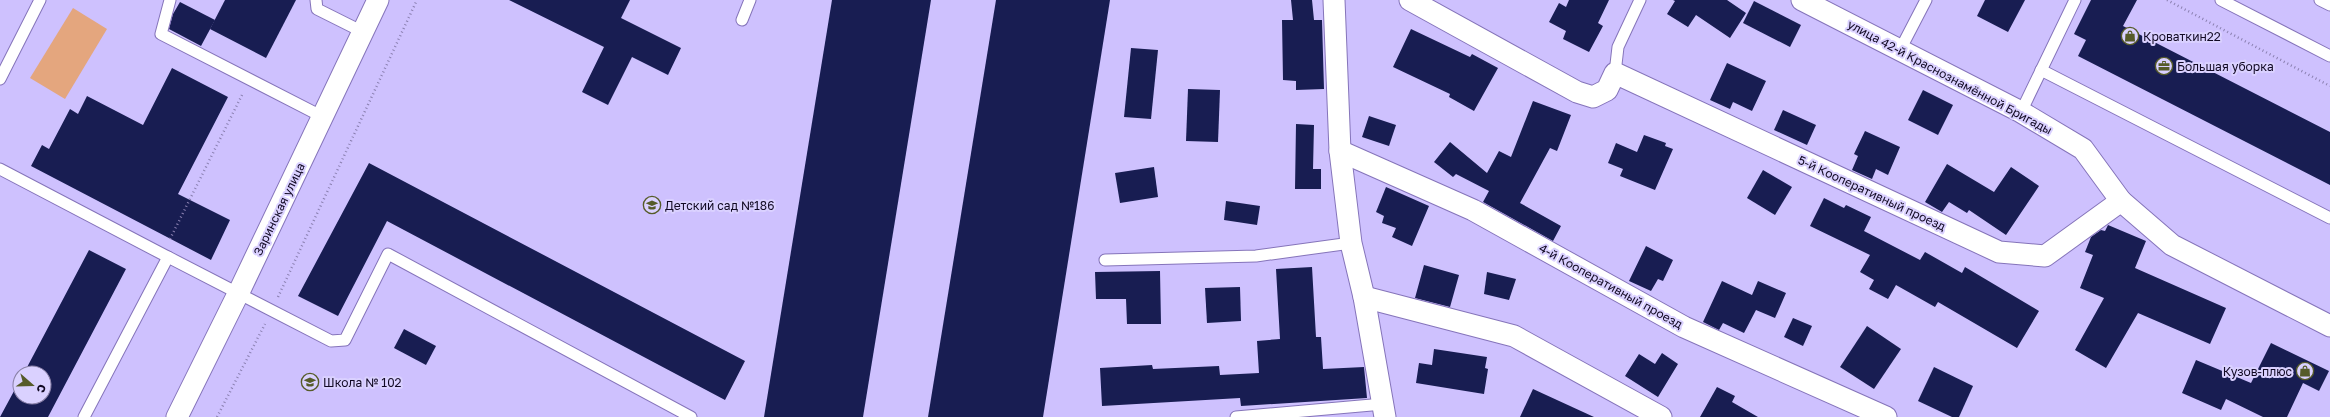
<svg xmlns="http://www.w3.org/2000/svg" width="2330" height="417" viewBox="0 0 2330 417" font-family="'Golos Text',sans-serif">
<rect width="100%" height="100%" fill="#cec1fe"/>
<path fill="#e4a67e" d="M73,8L107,29L65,99L30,78Z"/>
<g fill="#181d52">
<path d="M225,0H296L266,58L210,29Z"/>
<path d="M509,0H630L621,18L681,48L668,75L632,57L608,105L582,92L604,47Z"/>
<path d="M832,0H931L863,417H764Z"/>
<path d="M996,0H1110L1043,417H928Z"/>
<path d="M1291,0H1312L1314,20H1322L1324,89L1296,90V81L1283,80L1282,20H1293Z"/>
<path d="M1569,0H1609L1598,23L1603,26L1589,52L1563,39L1566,31L1549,22L1559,3L1566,7Z"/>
<path d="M1673,0H1727L1746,13L1730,38L1696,15L1688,27L1667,14L1675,1Z"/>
<path d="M1985,0H2025L2008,32L1977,16Z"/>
<path d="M2091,0H2137L2123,26L2330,132V185L2078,56L2086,40L2074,34Z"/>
<path d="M1754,1L1801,25L1790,47L1743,23Z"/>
<path d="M180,2L215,20L201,46L169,29L173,14Z"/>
<path d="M1411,29L1470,57L1472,54L1498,68L1474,111L1449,97L1450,94L1393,67Z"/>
<path d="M1131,48L1158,50L1151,119L1124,117Z"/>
<path d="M1727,63L1766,81L1752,111L1733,102L1730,109L1710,100Z"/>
<path d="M172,68L228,97L178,194L230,220L211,260L31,166L42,145L49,149L70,109L78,114L87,96L143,125Z"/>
<path d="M1188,89L1220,90L1218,142L1186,141Z"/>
<path d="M1923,90L1953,105L1938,135L1908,120Z"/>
<path d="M1533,101L1571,115L1557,151L1550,148L1520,203L1561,226L1553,241L1483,202L1489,191L1456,174L1453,177L1434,162L1450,142L1487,173L1499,151L1511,157Z"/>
<path d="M1783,110L1816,125L1807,145L1774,130Z"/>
<path d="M1369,116L1396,125L1389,146L1362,137Z"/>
<path d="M1296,124L1314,125L1313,169H1321V189H1295Z"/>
<path d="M1865,131L1900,147L1888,175L1876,169L1872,179L1852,170L1858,156L1854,154Z"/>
<path d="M1644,135L1666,143L1665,146L1673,149L1655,190L1620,176L1623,169L1608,163L1616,143L1637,152Z"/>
<path d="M369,163L745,361L725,400L387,221L338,316L298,296Z"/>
<path d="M1947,164L1994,192L2011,167L2039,186L2006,235L1969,210L1967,213L1949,202L1942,212L1925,202Z"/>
<path d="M1154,167L1158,197L1120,203L1115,173Z"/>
<path d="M1763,170L1792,187L1775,215L1747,198Z"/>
<path d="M1386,187L1429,206L1412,246L1392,237L1396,228L1382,223L1384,216L1376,212Z"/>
<path d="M1824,198L1844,208L1846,205L1871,217L1864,231L1920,260L1925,252L1962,273L1965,267L2039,311L2017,348L1938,302L1935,307L1896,285L1888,299L1869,289L1874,280L1860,272L1870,255L1810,226Z"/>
<path d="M1226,201L1260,206L1257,225L1224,220Z"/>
<path d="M2108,225L2146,241L2135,268L2226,308L2210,344L2138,313L2106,368L2075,350L2104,298L2080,288L2093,255L2085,252L2091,237L2101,230L2105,231Z"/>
<path d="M1646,246L1673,260L1663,281L1658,279L1651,291L1629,281Z"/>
<path d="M89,250L126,269L48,417H0L20,380V397H44V373H24Z"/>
<path d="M1424,265L1459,275L1450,307L1415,298Z"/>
<path d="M1312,267L1316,337H1321L1323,369L1364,367L1367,398L1241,406L1240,398L1102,406L1100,368L1152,365L1153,369L1219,366L1220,375L1259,373L1257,341L1280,339L1276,269Z"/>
<path d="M1160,271L1161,324H1127L1126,299H1096L1095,272Z"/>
<path d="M1487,272L1516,279L1509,300L1484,294Z"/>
<path d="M1722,281L1752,295L1758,281L1786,293L1775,318L1756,310L1744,333L1723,323L1719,330L1703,322Z"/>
<path d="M1240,287L1241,321L1207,323L1205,288Z"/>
<path d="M1793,318L1812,326L1803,346L1784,337Z"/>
<path d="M1867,326L1901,349L1874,389L1840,367Z"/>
<path d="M404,329L436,346L426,365L394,348Z"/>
<path d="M2271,343L2329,371L2319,391L2303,383L2287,417H2263L2226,399L2221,410L2182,393L2196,360L2251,383Z"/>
<path d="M1434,349L1487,357L1485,368L1488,369L1484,394L1416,383L1419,363L1432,365Z"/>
<path d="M1662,353L1678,364L1658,397L1625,376L1639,354L1655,364Z"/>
<path d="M1934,367L1973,386L1959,417H1952L1918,401Z"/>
<path d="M1717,387L1735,396L1732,402L1758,417H1700Z"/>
<path d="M1533,389L1594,417H1520Z"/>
</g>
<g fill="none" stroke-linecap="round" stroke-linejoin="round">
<defs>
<g id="service">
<path d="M170,0L161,34L323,117"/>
<path d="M316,0L317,9L363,32"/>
<path d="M2221,0L2330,56"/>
<path d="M2320,0L2330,5"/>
<path d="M742,20L750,0"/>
<path d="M1900,50L1926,0"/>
<path d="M2041,70L2330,218"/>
<path d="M1615,73L1618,47L1640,0"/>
<path d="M0,79L40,0"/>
<path d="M2021,112L2075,0"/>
<path d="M0,169L168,257"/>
<path d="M1105,260L1256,256L1351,243"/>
<path d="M84,417L168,257L331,341L345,340L388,254L691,417"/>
<path d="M1236,417L1383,404"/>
</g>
<g id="minor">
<path d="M1334,0L1340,151L1351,243L1364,297L1385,417"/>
<path d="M1410,0L1577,92L1593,97L1607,90L1615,73L1999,252L2045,256L2121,201L2172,245L2330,326"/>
<path d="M1802,0L2021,112L2083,149L2121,201"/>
<path d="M1340,151L1473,210L1684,327L1886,417"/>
<path d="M1364,297L1514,336L1661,417"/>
<path d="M177,417L238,294L378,0"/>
</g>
</defs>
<use href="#service" stroke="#8574ba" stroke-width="13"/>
<use href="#minor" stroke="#8574ba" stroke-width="23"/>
<g stroke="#8b80b1" stroke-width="2.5" stroke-dasharray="1 3" stroke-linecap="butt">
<path d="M2167,0L2330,86"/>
<path d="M170,239L243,93"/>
<path d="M278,297L417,0"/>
<path d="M217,417L265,324"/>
</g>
<use href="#service" stroke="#fff" stroke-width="11"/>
<use href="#minor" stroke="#fff" stroke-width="21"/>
</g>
<defs>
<symbol id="shop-ring" viewBox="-11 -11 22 22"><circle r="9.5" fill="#dad1ff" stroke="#565b29" stroke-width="1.5"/><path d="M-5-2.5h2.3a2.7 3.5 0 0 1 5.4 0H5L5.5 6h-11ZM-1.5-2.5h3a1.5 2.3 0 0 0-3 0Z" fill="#565b29"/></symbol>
<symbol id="office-ring" viewBox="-11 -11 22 22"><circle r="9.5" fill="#dad1ff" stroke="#565b29" stroke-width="1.5"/><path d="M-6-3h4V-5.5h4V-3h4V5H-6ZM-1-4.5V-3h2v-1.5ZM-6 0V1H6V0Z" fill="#565b29"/></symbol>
<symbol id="school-ring" viewBox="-11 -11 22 22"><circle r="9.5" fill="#dad1ff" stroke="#565b29" stroke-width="1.5"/><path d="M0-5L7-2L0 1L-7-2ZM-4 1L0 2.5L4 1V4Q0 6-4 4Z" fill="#565b29"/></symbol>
</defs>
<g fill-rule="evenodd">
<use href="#shop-ring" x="2120" y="26" width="20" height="20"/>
<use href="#office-ring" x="2154" y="56" width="20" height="20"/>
<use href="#school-ring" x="642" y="195" width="20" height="20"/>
<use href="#shop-ring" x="2295" y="361" width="20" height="20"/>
<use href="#school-ring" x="300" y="372" width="20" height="20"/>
</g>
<g text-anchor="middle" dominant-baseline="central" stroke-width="4" stroke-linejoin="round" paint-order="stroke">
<g font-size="12" fill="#110923" stroke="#dad1ff" text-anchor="start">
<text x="2143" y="36">Кроваткин22</text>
<text x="2177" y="66">Большая уборка</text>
<text x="665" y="205">Детский сад №186</text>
<text x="2292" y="371" text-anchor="end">Кузов-плюс</text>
<text x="323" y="382">Школа № 102</text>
</g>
<g font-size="12" fill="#110923" stroke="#dad1ff">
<text transform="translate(1950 77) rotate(28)">улица 42-й Краснознамённой Бригады</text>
<text transform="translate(1872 193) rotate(25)">5-й Кооперативный проезд</text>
<text transform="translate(279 209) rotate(-64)">Заринская улица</text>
<text transform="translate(1611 286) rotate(29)">4-й Кооперативный проезд</text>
</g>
</g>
<g transform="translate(32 385) rotate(110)"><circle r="19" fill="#dad1ff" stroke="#8a81a7"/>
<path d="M0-3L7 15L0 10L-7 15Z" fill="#565b29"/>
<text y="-6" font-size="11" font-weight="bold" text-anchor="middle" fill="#110923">С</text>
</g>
</svg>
